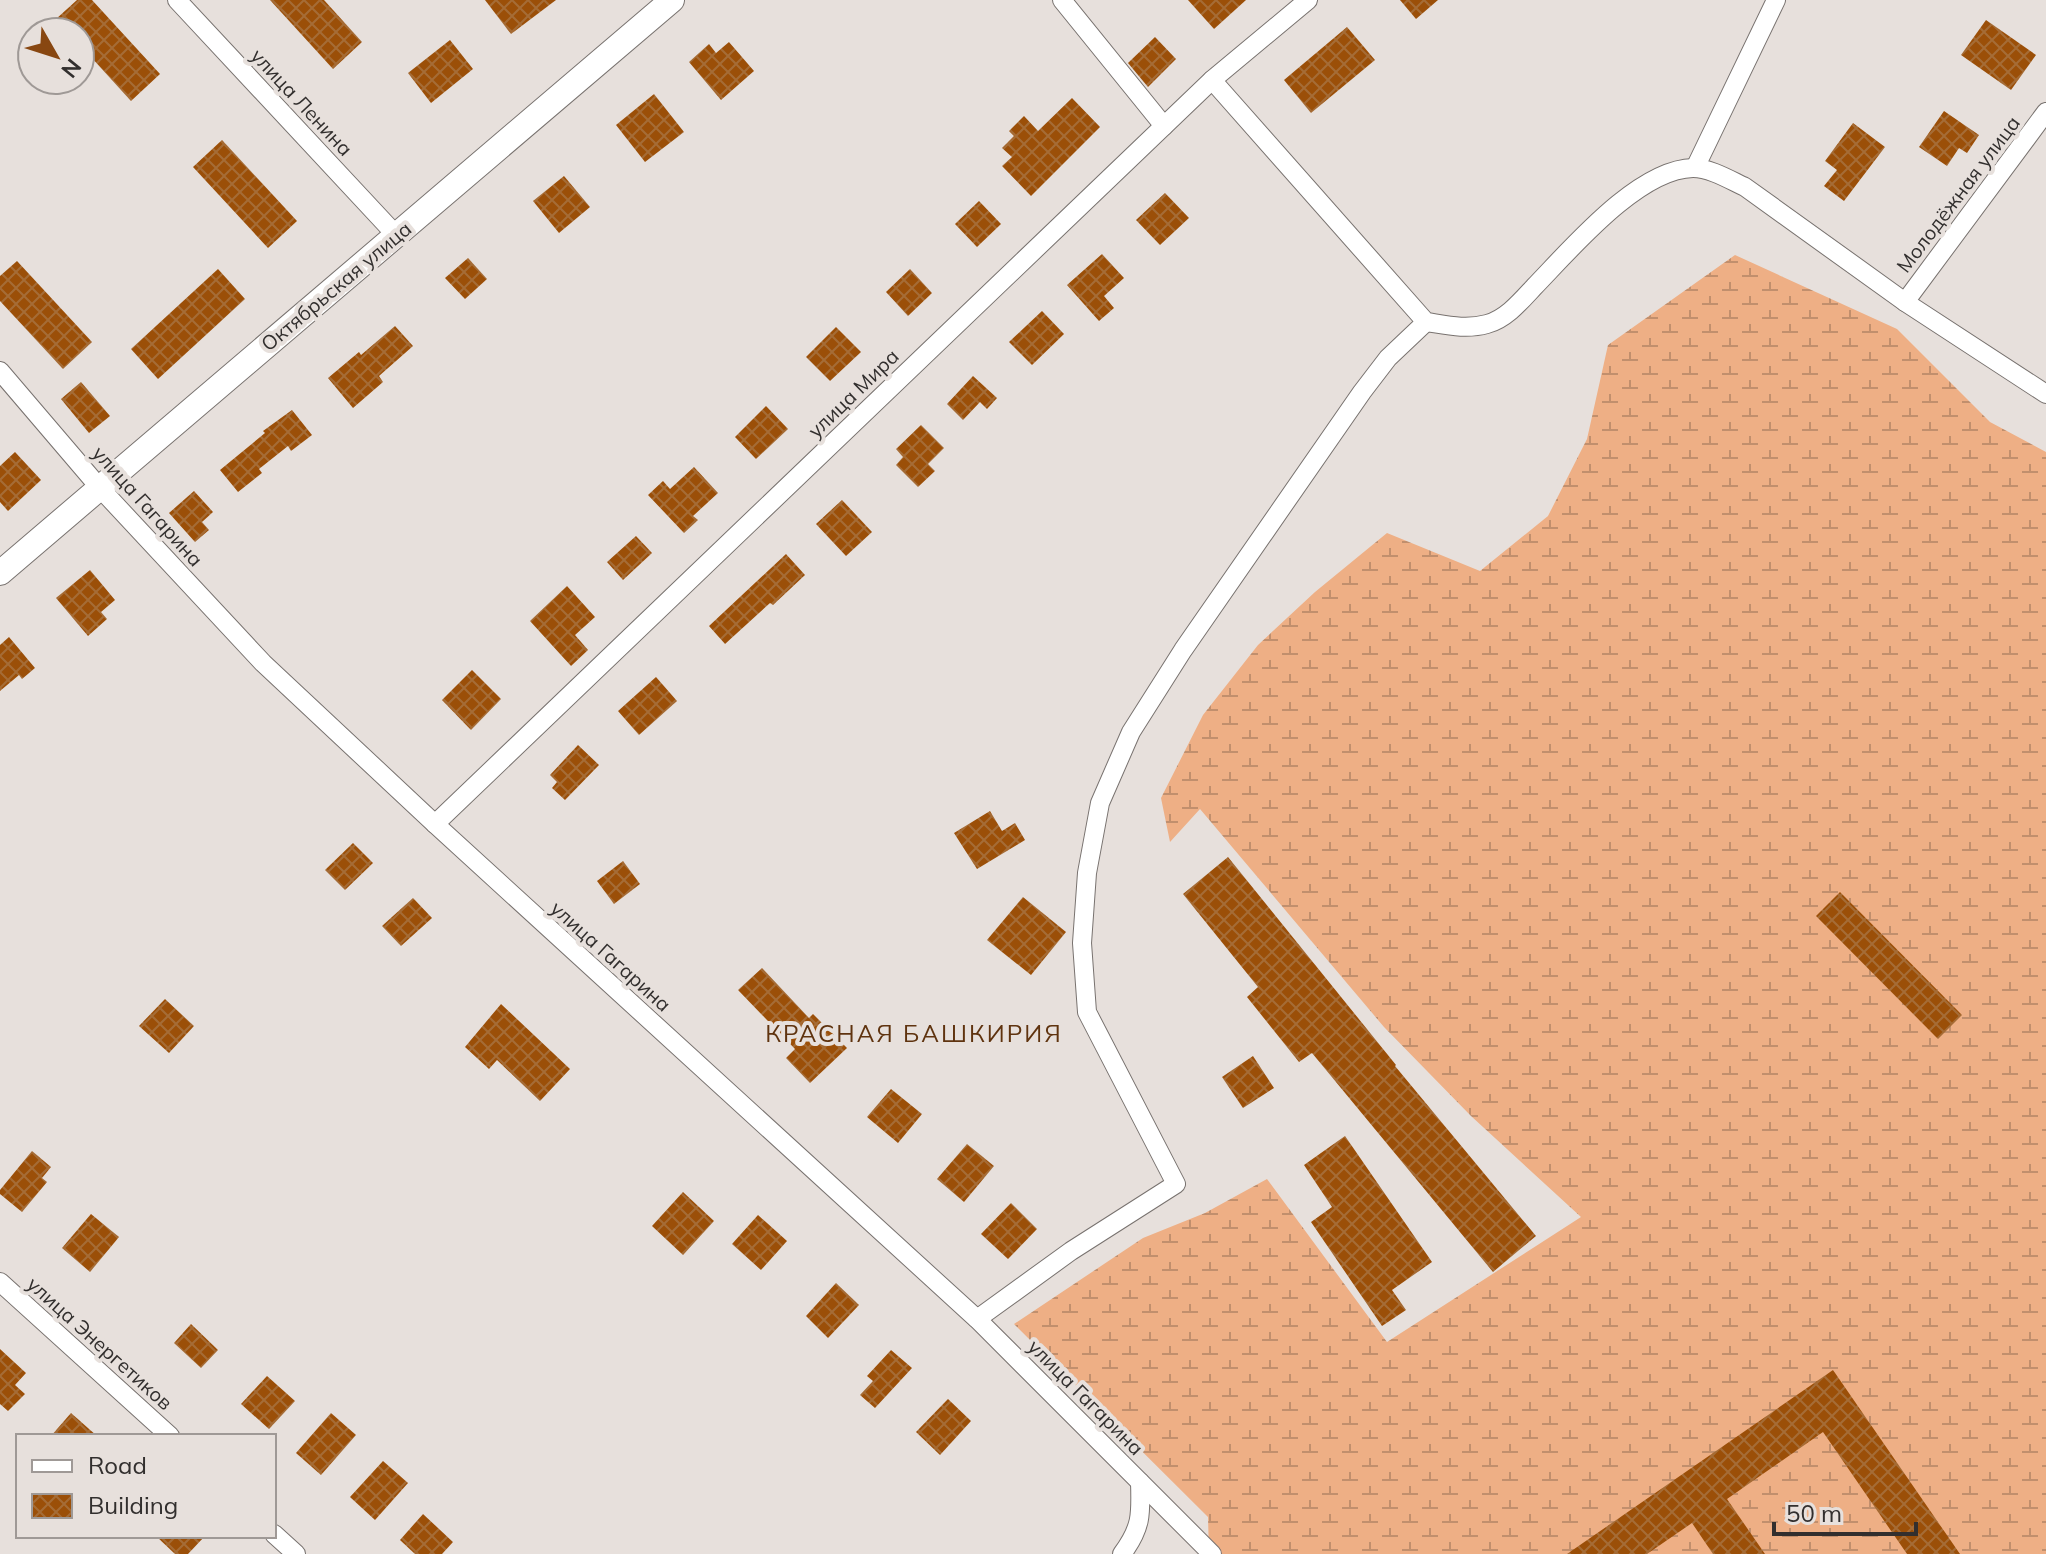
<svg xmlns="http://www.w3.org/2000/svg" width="2046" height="1554" viewBox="0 0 2046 1554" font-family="Mulish,sans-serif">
<defs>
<pattern id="wetland-marsh" width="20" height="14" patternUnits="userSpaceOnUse" patternTransform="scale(2)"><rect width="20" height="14" fill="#eeaf85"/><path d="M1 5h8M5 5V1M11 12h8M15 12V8" fill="none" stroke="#c18f6d"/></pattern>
<pattern id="building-cross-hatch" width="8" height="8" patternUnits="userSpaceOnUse" patternTransform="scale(2)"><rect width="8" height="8" fill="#9b4f08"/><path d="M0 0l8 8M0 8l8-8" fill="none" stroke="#a56c36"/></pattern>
</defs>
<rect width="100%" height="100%" fill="#e7e0dc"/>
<path fill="url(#wetland-marsh)" d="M1735,255L1897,329L1990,422L2046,452V1554H1209L1208,1517L1014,1324L1143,1238L1205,1213L1267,1179L1387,1342L1581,1217L1471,1116L1384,1027L1200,809L1170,842L1161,798L1203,715L1258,645L1315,592L1387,533L1480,571L1548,516L1587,439L1608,345Z"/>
<g fill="url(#building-cross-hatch)">
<path d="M77,0H92L160,74L131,101L80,45V32H68L56,19Z"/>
<path d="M270,0H324L362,42L333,69Z"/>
<path d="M485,0H556L511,34Z"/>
<path d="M1188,0H1246L1214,29Z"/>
<path d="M1400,0H1438L1416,19Z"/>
<path d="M1986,20L2036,55L2011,90L1961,55Z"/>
<path d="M1347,27L1375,60L1311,113L1284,80Z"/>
<path d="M1155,37L1176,59L1148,87L1128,63Z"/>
<path d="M450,40L473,69L431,103L408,73Z"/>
<path d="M729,42L754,71L721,100L689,62L709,44L716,53Z"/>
<path d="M654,94L684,132L645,162L616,125Z"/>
<path d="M1072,98L1100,127L1031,196L1002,166L1012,157L1002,148L1014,136L1009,131L1024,116L1038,131Z"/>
<path d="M1944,111L1979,135L1967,153L1959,148L1947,166L1919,147Z"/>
<path d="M1853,123L1885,147L1844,201L1824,186L1837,170L1825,161Z"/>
<path d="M222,140L297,221L268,248L193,167Z"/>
<path d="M564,176L590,207L559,233L533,201Z"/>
<path d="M1165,193L1189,218L1160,245L1136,220Z"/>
<path d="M979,201L1001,224L977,247L955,224Z"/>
<path d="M1102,254L1124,278L1104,296L1114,308L1099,321L1067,285Z"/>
<path d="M468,258L487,279L465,299L445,278Z"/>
<path d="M17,261L92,342L63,369L0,301V276Z"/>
<path d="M218,269L245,299L158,379L131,349Z"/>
<path d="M910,269L932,293L908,316L886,292Z"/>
<path d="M1042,311L1064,334L1032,365L1009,342Z"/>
<path d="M395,326L413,346L379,376L383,382L353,408L328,378L359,352L361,355Z"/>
<path d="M836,327L861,352L830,381L806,357Z"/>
<path d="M973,376L997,398L987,409L980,402L963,420L947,404Z"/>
<path d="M81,382L110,416L89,433L61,399Z"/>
<path d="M766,406L788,429L756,459L735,437Z"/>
<path d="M292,410L312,435L291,451L288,446L259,469L262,473L238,492L220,470L265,433L263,431Z"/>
<path d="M921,425L944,448L928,464L935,471L918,487L896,465L903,457L896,449Z"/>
<path d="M15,452L41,480L8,511L0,502V466Z"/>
<path d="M694,467L718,493L693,516L698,520L684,533L648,495L663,481L670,489Z"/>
<path d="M194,491L213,512L202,522L209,530L195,542L169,513Z"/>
<path d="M842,500L872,532L846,556L816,524Z"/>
<path d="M636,536L652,553L623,580L607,562Z"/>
<path d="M786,554L805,575L773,605L770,603L725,644L709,626Z"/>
<path d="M90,570L115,600L101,612L107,619L88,636L56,598Z"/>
<path d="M567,586L595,617L575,635L588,650L571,666L530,621Z"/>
<path d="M9,637L35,668L22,679L19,675L0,691V645Z"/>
<path d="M472,670L501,699L471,730L442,700Z"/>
<path d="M656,677L677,701L639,735L618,711Z"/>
<path d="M578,745L599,765L565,800L552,788L557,782L550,775Z"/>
<path d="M990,811L1002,831L1015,823L1025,840L977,869L954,833Z"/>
<path d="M353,843L373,863L345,890L325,870Z"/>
<path d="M1228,857L1396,1065L1395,1066L1536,1236L1493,1272L1312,1053L1299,1062L1247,997L1258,987L1183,894Z"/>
<path d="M623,861L640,884L614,904L597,881Z"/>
<path d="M1840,892L1962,1015L1938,1039L1816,916Z"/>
<path d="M1023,897L1066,932L1031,975L987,940Z"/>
<path d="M413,898L432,918L401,946L382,926Z"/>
<path d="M762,968L809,1018L813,1014L847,1048L810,1083L786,1058L795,1049L738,990Z"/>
<path d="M165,999L194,1026L169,1053L139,1026Z"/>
<path d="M501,1004L570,1069L540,1101L497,1060L489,1069L465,1047Z"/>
<path d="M1253,1056L1274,1088L1243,1108L1222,1077Z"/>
<path d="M891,1089L922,1114L898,1143L867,1117Z"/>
<path d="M1345,1136L1432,1262L1392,1290L1406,1310L1382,1326L1311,1222L1332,1207L1304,1165Z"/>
<path d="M967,1144L994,1166L964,1202L937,1179Z"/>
<path d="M32,1151L51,1167L42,1178L47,1182L22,1212L0,1194V1190Z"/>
<path d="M683,1192L714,1221L683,1255L652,1226Z"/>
<path d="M1011,1203L1037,1229L1008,1259L981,1234Z"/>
<path d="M91,1214L119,1237L90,1272L62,1248Z"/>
<path d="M758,1215L787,1241L761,1270L732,1244Z"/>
<path d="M836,1283L859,1305L828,1338L806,1316Z"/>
<path d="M191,1324L218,1350L201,1368L174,1343Z"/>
<path d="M0,1349L26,1373L15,1385L25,1394L8,1411L0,1404Z"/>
<path d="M891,1350L912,1368L875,1408L860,1395L873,1381L867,1376Z"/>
<path d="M1833,1370L1960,1554H1907L1823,1432L1727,1499L1765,1554H1713L1692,1523L1647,1554H1567Z"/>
<path d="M267,1376L295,1401L269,1429L241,1404Z"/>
<path d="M948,1399L971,1421L940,1455L916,1432Z"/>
<path d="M71,1413L97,1436H51Z"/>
<path d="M331,1413L356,1435L321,1475L296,1453Z"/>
<path d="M383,1461L408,1483L375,1520L350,1497Z"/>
<path d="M423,1514L453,1542L442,1554H415L400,1540Z"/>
<path d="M156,1536H205L188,1554H175Z"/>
</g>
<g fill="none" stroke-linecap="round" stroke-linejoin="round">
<defs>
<g id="minor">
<path d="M177,0L396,235"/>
<path d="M1062,0L1164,126"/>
<path d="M1212,80L1426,322C1446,325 1466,330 1487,324C1506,319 1521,301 1534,287C1571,249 1638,169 1693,168C1710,168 1730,180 1745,187L1905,302L2046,394"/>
<path d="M1695,168L1776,0"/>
<path d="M1905,302L2046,112"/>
<path d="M0,371L99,487L263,663L435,824L977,1319L1212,1554"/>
<path d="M435,824L1212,80L1308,0"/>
<path d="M0,1282L170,1436"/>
<path d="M977,1319L1071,1251L1176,1184L1087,1012L1082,943L1087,873L1100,803L1131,732L1183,650L1362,392L1388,358L1426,322"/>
<path d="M274,1534L296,1554"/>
<path d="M1122,1554C1142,1527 1141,1514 1140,1482"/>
</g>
<path id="tertiary" d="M0,573L672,0"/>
</defs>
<use href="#minor" stroke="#78726f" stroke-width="20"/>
<use href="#tertiary" stroke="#78726f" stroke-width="26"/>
<use href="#minor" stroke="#fff" stroke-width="18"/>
<use href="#tertiary" stroke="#fff" stroke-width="24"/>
</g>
<g text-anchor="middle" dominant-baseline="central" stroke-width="8" stroke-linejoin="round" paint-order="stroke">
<g font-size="20" fill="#322f2e" stroke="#e7e0dc">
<text transform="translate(302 102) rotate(47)">улица Ленина</text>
<text transform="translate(1958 194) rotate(-53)">Молодёжная улица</text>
<text transform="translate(336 286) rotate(-40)">Октябрьская улица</text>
<text transform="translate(853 393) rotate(-44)">улица Мира</text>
<text transform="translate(148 506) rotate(48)">улица Гагарина</text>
<text transform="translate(611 956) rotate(42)">улица Гагарина</text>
<text transform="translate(100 1343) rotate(42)">улица Энергетиков</text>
<text transform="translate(1086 1397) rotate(45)">улица Гагарина</text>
</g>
<g font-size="24" letter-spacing="2" fill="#5f330f" stroke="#e7e0dc">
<text x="914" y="1033">КРАСНАЯ БАШКИРИЯ</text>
</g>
</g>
<rect x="16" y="1434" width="260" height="104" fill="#e7e0dc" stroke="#9f9996" stroke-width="2"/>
<rect x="32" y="1460" width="40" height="12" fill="#ffffff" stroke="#9f9996" stroke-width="2"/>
<text x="88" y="1474" font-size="24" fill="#322f2e">Road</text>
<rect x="32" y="1494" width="40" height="24" fill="url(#building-cross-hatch)" stroke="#9f9996" stroke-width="2"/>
<text x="88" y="1514" font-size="24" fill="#322f2e">Building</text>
<g transform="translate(56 56) rotate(129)"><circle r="38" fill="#e7e0dc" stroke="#9f9996" stroke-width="2"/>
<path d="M0-6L14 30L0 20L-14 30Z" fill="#884711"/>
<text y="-12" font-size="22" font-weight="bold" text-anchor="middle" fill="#322f2e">N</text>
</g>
<path d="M1774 1522v12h142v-12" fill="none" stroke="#322f2e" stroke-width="4"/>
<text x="1786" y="1522" font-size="24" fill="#322f2e" stroke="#e7e0dc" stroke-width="6" paint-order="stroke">50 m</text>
</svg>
